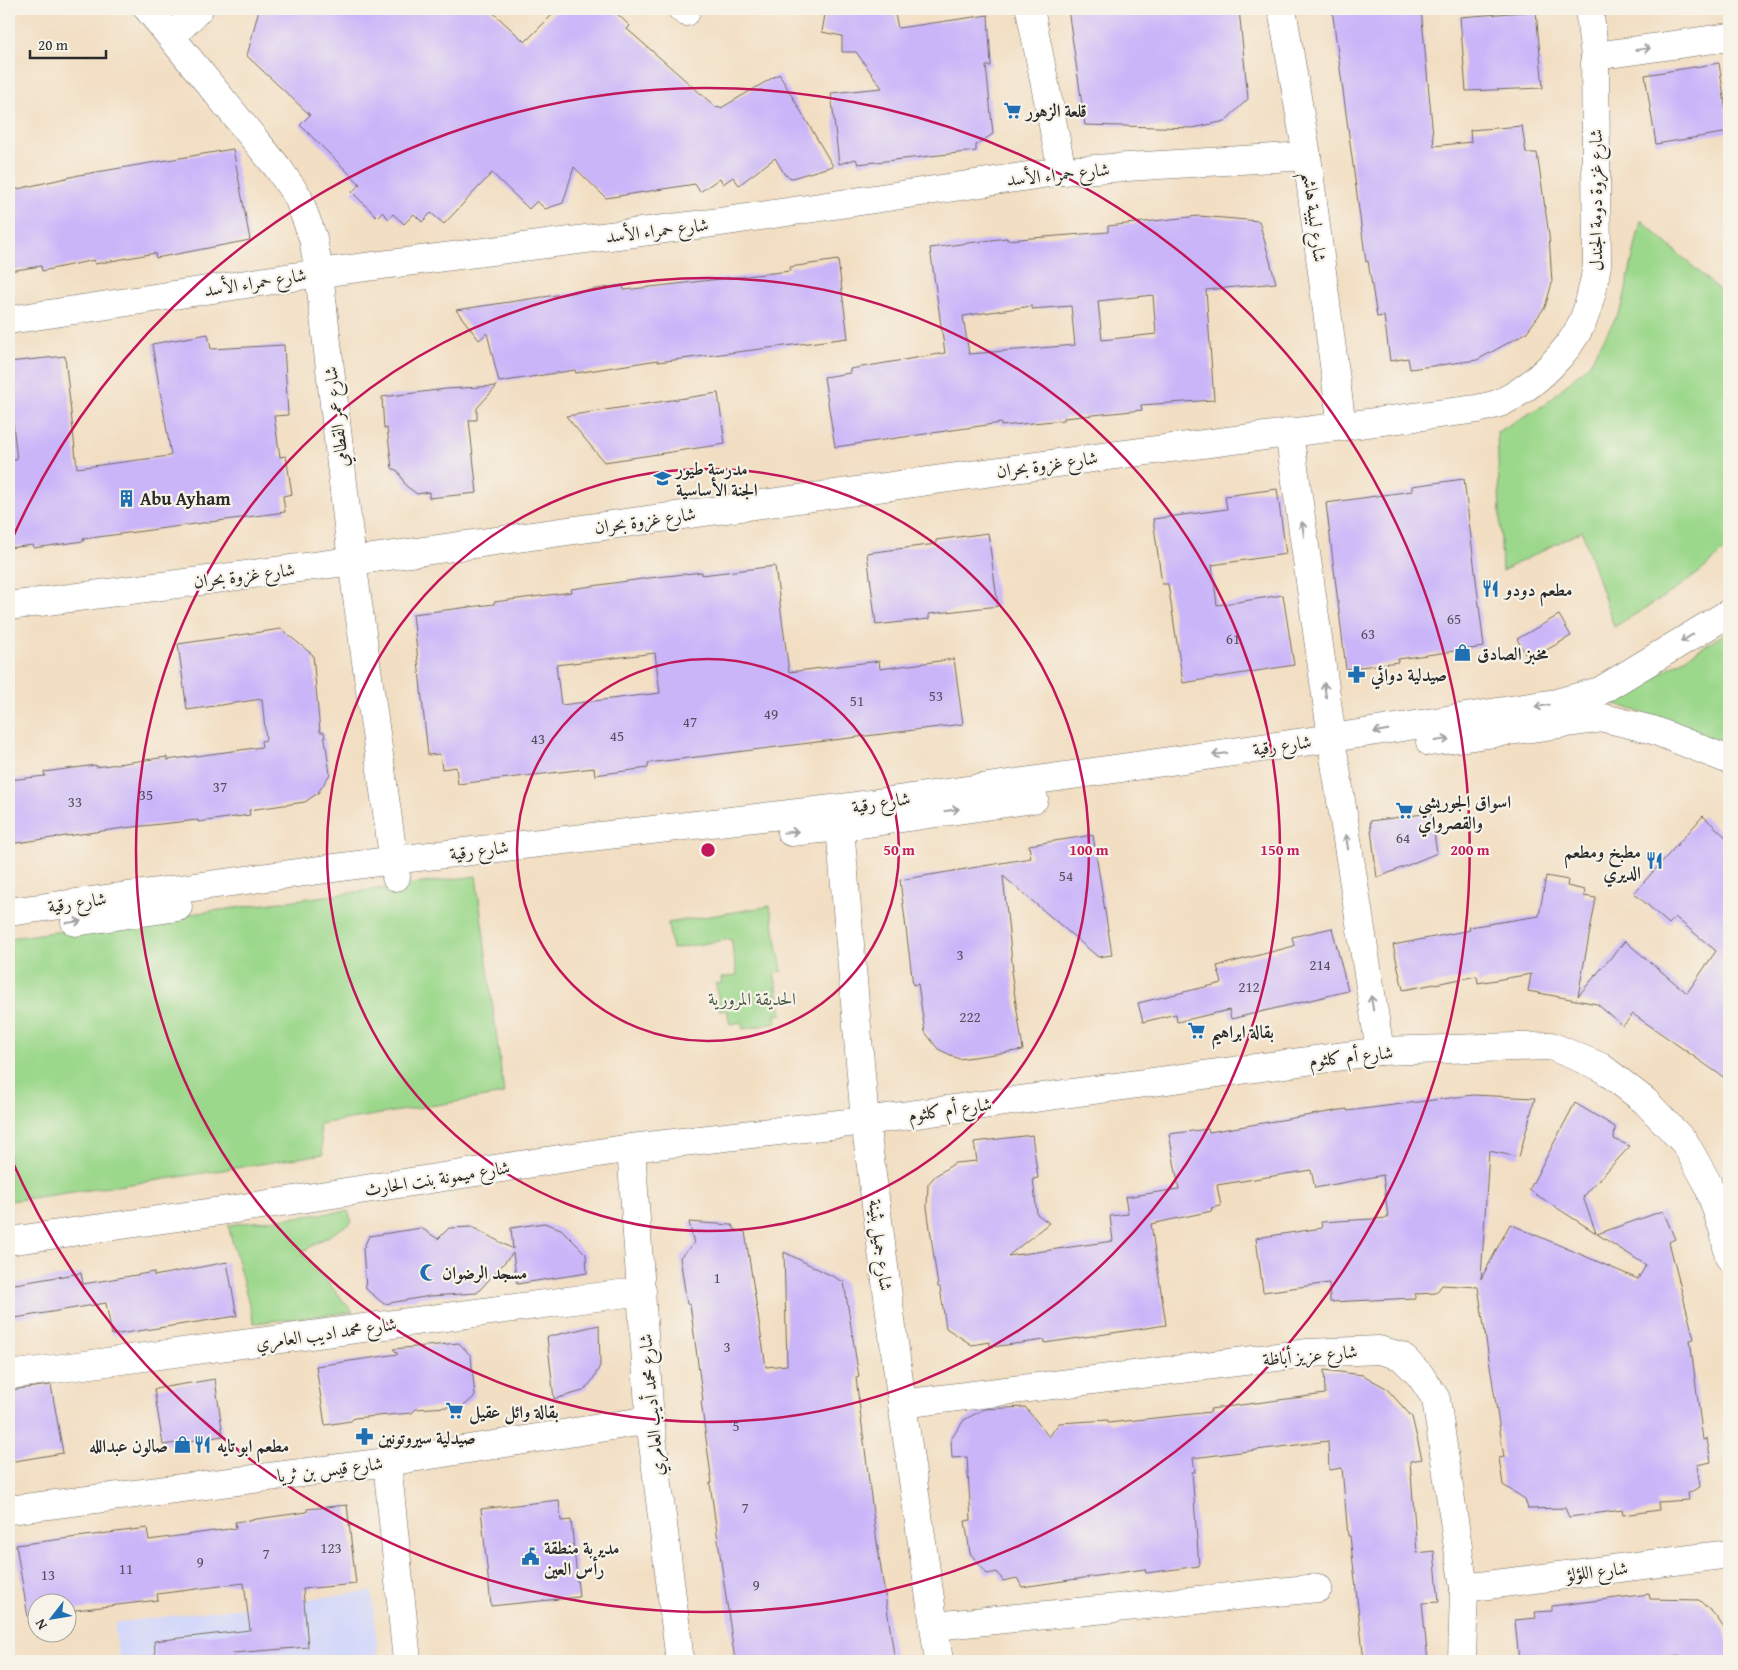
<svg xmlns="http://www.w3.org/2000/svg" width="1738" height="1670" viewBox="0 0 1738 1670" font-family="'Gentium Book Plus',Amiri,serif">
<rect width="100%" height="100%" fill="#f7f3e8"/>
<filter id="ink" filterUnits="userSpaceOnUse"><feTurbulence type="fractalNoise" baseFrequency=".02" numOctaves="2"/><feDisplacementMap in="SourceGraphic" scale="10" xChannelSelector="R" yChannelSelector="G"/><feConvolveMatrix kernelMatrix="1 2 1 2 8 2 1 2 1" color-interpolation-filters="sRGB"/></filter>
<filter id="wash" filterUnits="userSpaceOnUse"><feTurbulence type="fractalNoise" baseFrequency=".0096" numOctaves="4" result="noise"/><feDisplacementMap in="SourceGraphic" scale="20" xChannelSelector="R" yChannelSelector="G"/><feGaussianBlur stdDeviation="1.12" result="paint"/><feColorMatrix in="noise" values="0 0 0 0 0 0 0 0 0 0 0 0 0 0 0 0 0 1.4 0 .05"/><feComposite in="paint" operator="in"/></filter>
<g filter="url(#wash)">
<rect width="100%" height="100%" fill="#f2dec2"/>
<path fill="#d4d8f9" d="M372,1591L379,1661H119L114,1623Z"/>
<g fill="#9cd88c" stroke="#64825c">
<path d="M1641,220L1729,299V545C1697,580 1654,603 1614,627L1582,531L1502,571L1497,432L1544,405L1590,363L1622,307Z"/>
<path d="M1729,631V749L1674,724L1613,703Z"/>
<path d="M476,876L504,1094L319,1124L323,1154L166,1179L9,1201V938Z"/>
<path d="M770,906L782,971L774,973L782,1014L775,1015L776,1023L743,1029L742,1022L730,1024L727,1010L720,1011L716,984L722,983L721,978L737,975L731,939L672,949L668,923Z"/>
<path d="M348,1211L352,1222L302,1252L353,1312L254,1323L228,1225Z"/>
</g>
<g id="blocks">
<g fill="#cab5f9" fill-rule="evenodd">
<path d="M259,9H489L525,42L558,9H612L630,26L627,29L717,108L719,106L721,108L779,74L833,166L792,178L785,175L775,158L739,185L733,177L723,184L720,178L700,192L695,184L606,198L574,167L563,203L545,209L537,201L529,209L492,173L444,224L431,213L422,222L414,214L404,224L393,214L389,219L382,212L377,217L352,192L360,184L300,125L310,115L247,56Z"/>
<path d="M826,9H894L898,28L988,15L991,66H986L993,134L976,145V151L858,164L856,159L839,164L831,93L882,88L856,52H842V36L822,32Z"/>
<path d="M1068,9H1239L1248,99L1225,121L1193,128L1085,125Z"/>
<path d="M1332,9H1421L1434,146L1471,142L1470,130L1522,126L1526,153H1537L1549,235L1552,283L1545,307L1526,333L1477,360L1410,369L1408,358L1390,361L1384,316L1377,317L1368,261L1366,262Z"/>
<path d="M1536,11L1543,88L1466,91L1460,17Z"/>
<path d="M1719,63L1729,132L1656,144L1645,75Z"/>
<path d="M233,149L250,240L156,258L155,253L95,264L94,260L42,271L41,266L9,271V191L79,175Z"/>
<path d="M1199,216L1259,221L1276,283L1206,290L1214,400L1141,405L1142,410L1064,418V420L1001,426V423L835,447L824,377L850,373V369L945,353L930,248L1007,238V240L1108,232V226ZM1153,295L1156,334L1102,340L1098,301ZM1032,306V309L1071,306L1075,345L969,354L963,316Z"/>
<path d="M838,260L848,338L658,362V360L576,373L575,370L499,382L487,333L479,340L456,310L623,285L624,290L790,271V267Z"/>
<path d="M208,334L211,349L284,345L288,415L274,416L280,457L286,456L292,494L283,496L285,512L83,539L84,541L34,548L33,545L9,548V460H17L9,388V362L65,356L77,468L169,456L171,455L152,344Z"/>
<path d="M497,386L477,408V420H469L477,493L429,498V492L417,494L406,486L398,471L392,468L387,428L384,429L382,397L446,389Z"/>
<path d="M718,393L725,444L604,462L566,416Z"/>
<path d="M1464,479L1484,647L1398,659V662L1346,669L1326,503L1412,491V486Z"/>
<path d="M1277,489L1286,554L1212,565L1217,605L1283,595L1294,665L1183,683L1168,584H1162L1153,519L1227,509L1225,496Z"/>
<path d="M988,533L998,606L929,614V619L876,625L867,553L936,544V540Z"/>
<path d="M775,566L789,672L879,661L880,669L954,659L963,724L648,763V768L595,775L594,768L458,784L456,767L442,769L440,754L428,755L413,614L494,604V602L572,592L571,589L649,578L702,572V575ZM655,653L660,693L561,705L556,665Z"/>
<path d="M1559,615L1571,636L1529,660L1517,639Z"/>
<path d="M281,629L313,655L320,732H324L330,774L318,793L305,802L249,810L250,815L198,822V820L124,828L9,844V780L45,776L44,772L96,765V767L167,757V760L262,747L261,741L266,740L262,699L187,710L178,644Z"/>
<path d="M1431,813L1437,853L1377,878L1370,821Z"/>
<path d="M1703,816L1729,840V1081L1633,1014L1623,1026L1597,1004L1528,991L1531,974L1478,983L1477,976L1403,990L1393,945L1470,930L1469,927L1539,916L1546,876L1568,880L1567,886L1585,890L1584,896L1596,898L1578,996L1625,941L1687,993L1716,951L1675,917L1669,924L1634,893Z"/>
<path d="M1093,835L1112,955L1098,957L1003,876L1013,971H1011L1023,1050L959,1059L938,1049L925,1032L918,984L913,985L900,880L1031,858L1029,845Z"/>
<path d="M1332,928L1348,991L1231,1019L1229,1010L1177,1022L1176,1014L1143,1022L1138,1003L1222,983L1217,966L1294,946L1292,937Z"/>
<path d="M1473,1095L1535,1098L1519,1157L1489,1151L1481,1279L1510,1224L1638,1279L1646,1265L1597,1234L1663,1211L1675,1239L1669,1242L1694,1339L1690,1340L1703,1440L1707,1439L1711,1462L1697,1465L1700,1487L1688,1493L1689,1500L1658,1502L1659,1510L1623,1515L1622,1510L1569,1517L1565,1508L1528,1509L1525,1499L1503,1485L1499,1458L1504,1457L1478,1287L1442,1285L1436,1293L1415,1294V1298L1330,1302L1329,1283L1263,1292L1256,1238L1322,1228L1321,1222L1388,1218L1383,1175L1315,1188L1311,1170L1217,1185L1221,1206L1211,1208L1212,1211L1151,1224L1166,1325L1045,1343V1340L991,1347L989,1342L972,1345L946,1328L940,1287H938L927,1207L928,1184L935,1176L955,1163L977,1161L974,1142L1032,1135L1038,1178L1033,1179L1037,1214L1049,1223L1008,1256L1113,1241L1110,1216L1128,1214L1125,1197L1179,1189L1169,1134L1208,1129L1209,1132L1347,1109V1111Z"/>
<path d="M1575,1103L1615,1127L1614,1139L1630,1146L1583,1197L1596,1233L1529,1190Z"/>
<path d="M689,1222L732,1225L735,1230L745,1232L766,1367L787,1365L784,1252L844,1282L859,1377L856,1378L875,1529L895,1661H735L710,1483H712L701,1401H703L690,1304H687L680,1257L694,1244Z"/>
<path d="M544,1223L561,1229L586,1254L587,1273L517,1284L513,1253L477,1293L430,1296L384,1304L366,1289L363,1249L369,1236L421,1228L438,1239L449,1228L472,1227L513,1249L511,1228Z"/>
<path d="M227,1262L237,1316L112,1335L106,1303L9,1319V1285L81,1273L83,1284L154,1272V1276Z"/>
<path d="M599,1325L600,1366L592,1381L583,1391L554,1399L547,1337Z"/>
<path d="M459,1343L471,1356L475,1396L464,1406L416,1409L412,1413L354,1418L351,1421L325,1425L316,1366L398,1354L393,1349Z"/>
<path d="M1324,1370L1363,1375L1386,1388L1412,1417L1422,1459L1410,1461L1417,1553L1434,1551L1439,1602L1422,1603L1428,1661H1364L1350,1536H1348L1342,1468L1329,1470L1328,1441L1193,1458L1195,1472H1192L1199,1566L1146,1573L1145,1569L1022,1587L1017,1578L1003,1581L997,1572L987,1574L970,1553L965,1521L971,1520L967,1457L952,1458L951,1439L964,1420L984,1409L1025,1407L1049,1437L1059,1423L1108,1420V1423L1211,1412L1210,1409L1325,1394Z"/>
<path d="M215,1379L223,1436L163,1445L154,1389Z"/>
<path d="M51,1385L63,1453L9,1462V1390Z"/>
<path d="M559,1500L561,1521L571,1520L579,1597L491,1606L481,1509Z"/>
<path d="M347,1505L356,1584L303,1589L308,1647L233,1653L235,1661H156L154,1641L250,1630L244,1583L157,1594L158,1600L68,1611V1602H38V1616L28,1617L16,1545L147,1528L149,1540L236,1528L235,1522L307,1512V1509Z"/>
<path d="M1649,1594L1650,1599L1699,1600L1715,1615L1724,1628L1729,1644V1661H1680L1679,1656L1654,1661H1519L1515,1620L1536,1618L1535,1612L1552,1611V1606Z"/>
</g>
</g>
</g>
<g filter="url(#ink)">
<use href="#blocks" fill-opacity="0" stroke="#716a60" stroke-width="1"/>
<g fill="none" stroke-linecap="round" stroke-linejoin="round">
<defs>
<g id="street">
<path d="M148,9L278,168L298,197L313,238L319,273L352,561L396,877"/>
<path d="M682,9L686,12"/>
<path d="M1030,9L1062,171"/>
<path d="M1282,9L1307,156L1342,427"/>
<path d="M172,36L199,9"/>
<path d="M1595,56L1729,37"/>
<path d="M9,320L319,273L720,222L1062,171L1307,156"/>
<path d="M1289,432L1332,738"/>
<path d="M9,606L352,561L1101,457L1477,409C1485,407 1495,405 1502,402C1534,386 1568,354 1583,321C1590,303 1594,284 1597,265L1595,56L1589,9"/>
<path d="M1430,742L1604,718L1653,730L1729,760"/>
<path d="M1334,756L1380,1051"/>
<path d="M840,827L865,1121L902,1404L939,1661"/>
<path d="M791,832L840,827L1034,799"/>
<path d="M9,912L394,860L841,808L1332,738L1556,703L1600,691L1729,613"/>
<path d="M75,922L178,907"/>
<path d="M631,1148L650,1420L680,1661"/>
<path d="M9,1241L242,1208L631,1148L865,1121L1380,1051L1551,1046L1601,1067L1645,1101L1685,1143L1707,1182L1724,1232L1729,1257"/>
<path d="M9,1375L642,1291"/>
<path d="M902,1404L1308,1353L1379,1350L1401,1356L1420,1375L1436,1399L1464,1588L1462,1661"/>
<path d="M387,1462L407,1661"/>
<path d="M9,1510L387,1462L650,1420"/>
<path d="M1464,1588L1729,1554"/>
<path d="M935,1626L1318,1588"/>
</g>
</defs>
<use href="#street" stroke="#716a60" stroke-width="29"/>
<use href="#street" stroke="#fff" stroke-width="28"/>
</g>
<defs><path id="oneway-shaft" d="M-6 0H5M1.5-3L5.5 0L1.5 3" fill="none" stroke-width="1.6" stroke-linecap="round" stroke-linejoin="round" transform="scale(1.25)"/></defs>
<g stroke="#a0a0a0">
<use href="#oneway-shaft" transform="translate(1643 49) rotate(-8)"/>
<use href="#oneway-shaft" transform="translate(1303 529) rotate(-98)"/>
<use href="#oneway-shaft" transform="translate(1687 638) rotate(148)"/>
<use href="#oneway-shaft" transform="translate(1325 690) rotate(-98)"/>
<use href="#oneway-shaft" transform="translate(1542 706) rotate(171)"/>
<use href="#oneway-shaft" transform="translate(1381 731) rotate(171)"/>
<use href="#oneway-shaft" transform="translate(1442 740) rotate(-8)"/>
<use href="#oneway-shaft" transform="translate(1220 754) rotate(172)"/>
<use href="#oneway-shaft" transform="translate(952 810) rotate(-9)"/>
<use href="#oneway-shaft" transform="translate(791 832) rotate(-6)"/>
<use href="#oneway-shaft" transform="translate(1347 842) rotate(-99)"/>
<use href="#oneway-shaft" transform="translate(74 922) rotate(-8)"/>
<use href="#oneway-shaft" transform="translate(1372 1003) rotate(-99)"/>
</g>
</g>
<g fill="none" stroke="#c2185b" stroke-width="2.5">
<circle cx="708" cy="850" r="191"/>
<circle cx="708" cy="850" r="381"/>
<circle cx="708" cy="850" r="572"/>
<path d="M9 546A762 762 0 1 1 9 1154"/>
</g>
<defs>
<symbol id="supermarket-bare" viewBox="-9 -9 18 18"><path d="M-6-5.5h2.5l.6 2H6L4.5 2H-2.5L-4.4-4H-6ZM-1.5 3.2a1.3 1.3 0 1 0 .1 0ZM3 3.2a1.3 1.3 0 1 0 .1 0Z" fill="#1f6fb2" stroke="#f7f3e8" stroke-width="2.5" paint-order="stroke"/></symbol>
<symbol id="school-bare" viewBox="-9 -9 18 18"><path d="M0-5L7-2L0 1L-7-2ZM-4 1L0 2.5L4 1V4Q0 6-4 4Z" fill="#1f6fb2" stroke="#f7f3e8" stroke-width="2.5" paint-order="stroke"/></symbol>
<symbol id="building-bare" viewBox="-9 -9 18 18"><path d="M-4-6H4V6H1V3H-1V6H-4ZM-2.5-4.3h1.7v1.8h-1.7ZM.8-4.3h1.7v1.8H.8ZM-2.5-1h1.7V.8h-1.7ZM.8-1h1.7V.8H.8Z" fill="#1f6fb2" stroke="#f7f3e8" stroke-width="2.5" paint-order="stroke"/></symbol>
<symbol id="restaurant-bare" viewBox="-9 -9 18 18"><path d="M-5-6h1v4h1v-4h1v4h1v-4h1v5L-1.5 .5V6h-2V.5L-5-1ZM5-6V6H3V1.5H1.5Q1.5-4 5-6Z" fill="#1f6fb2" stroke="#f7f3e8" stroke-width="2.5" paint-order="stroke"/></symbol>
<symbol id="shop-bare" viewBox="-9 -9 18 18"><path d="M-5-2.5h2.3a2.7 3.5 0 0 1 5.4 0H5L5.5 6h-11ZM-1.5-2.5h3a1.5 2.3 0 0 0-3 0Z" fill="#1f6fb2" stroke="#f7f3e8" stroke-width="2.5" paint-order="stroke"/></symbol>
<symbol id="pharmacy-bare" viewBox="-9 -9 18 18"><path d="M-2-6h4v4h4v4h-4v4h-4v-4h-4v-4h4Z" fill="#1f6fb2" stroke="#f7f3e8" stroke-width="2.5" paint-order="stroke"/></symbol>
<symbol id="mosque-bare" viewBox="-9 -9 18 18"><path d="M3.5-4.9A6 6 0 1 0 3.5 4.9A5 5 0 1 1 3.5-4.9Z" fill="#1f6fb2" stroke="#f7f3e8" stroke-width="2.5" paint-order="stroke"/></symbol>
<symbol id="civic-bare" viewBox="-9 -9 18 18"><path d="M-.6-6.5H3V-4.5H.6V-3L4-1V1h2V6H-6V1h2V-1L-.6-3ZM-1.2 2.5V6h2.4V2.5Z" fill="#1f6fb2" stroke="#f7f3e8" stroke-width="2.5" paint-order="stroke"/></symbol>
</defs>
<g fill-rule="evenodd">
<use href="#supermarket-bare" x="1000" y="98" width="25" height="25"/>
<use href="#school-bare" x="650" y="466" width="25" height="25"/>
<use href="#building-bare" x="114" y="486" width="25" height="25"/>
<use href="#restaurant-bare" x="1478" y="576" width="25" height="25"/>
<use href="#shop-bare" x="1450" y="640" width="25" height="25"/>
<use href="#pharmacy-bare" x="1344" y="662" width="25" height="25"/>
<use href="#supermarket-bare" x="1392" y="798" width="25" height="25"/>
<use href="#restaurant-bare" x="1642" y="848" width="25" height="25"/>
<use href="#supermarket-bare" x="1184" y="1018" width="25" height="25"/>
<use href="#mosque-bare" x="416" y="1260" width="25" height="25"/>
<use href="#supermarket-bare" x="442" y="1398" width="25" height="25"/>
<use href="#pharmacy-bare" x="352" y="1424" width="25" height="25"/>
<use href="#shop-bare" x="170" y="1432" width="25" height="25"/>
<use href="#restaurant-bare" x="190" y="1432" width="25" height="25"/>
<use href="#civic-bare" x="518" y="1544" width="25" height="25"/>
</g>
<g text-anchor="middle" dominant-baseline="central" stroke-width="4.5" stroke-linejoin="round" paint-order="stroke">
<g font-size="15" fill="#534e5e">
<text x="1454" y="618">65</text>
<text x="1368" y="633">63</text>
<text x="1233" y="638">61</text>
<text x="936" y="695">53</text>
<text x="857" y="700">51</text>
<text x="771" y="713">49</text>
<text x="690" y="721">47</text>
<text x="617" y="735">45</text>
<text x="538" y="738">43</text>
<text x="220" y="786">37</text>
<text x="146" y="794">35</text>
<text x="75" y="801">33</text>
<text x="1403" y="837">64</text>
<text x="1066" y="875">54</text>
<text x="960" y="954">3</text>
<text x="1320" y="964">214</text>
<text x="1249" y="986">212</text>
<text x="970" y="1016">222</text>
<text x="717" y="1277">1</text>
<text x="727" y="1346">3</text>
<text x="736" y="1425">5</text>
<text x="745" y="1507">7</text>
<text x="331" y="1547">123</text>
<text x="266" y="1553">7</text>
<text x="200" y="1561">9</text>
<text x="126" y="1568">11</text>
<text x="48" y="1574">13</text>
<text x="756" y="1584">9</text>
</g>
<g font-size="18" font-weight="bold" fill="#2b2b2b" stroke="#f7f3e8" text-anchor="start">
<text x="1026" y="110">قلعة الزهور</text>
<text x="676" y="468">مدرسة طيور<tspan x="676" dy="21">الجنة الأساسية</tspan></text>
<text x="140" y="498">Abu Ayham</text>
<text x="1505" y="589">مطعم دودو</text>
<text x="1477" y="653">مخبز الصادق</text>
<text x="1371" y="674">صيدلية دوائي</text>
<text x="1418" y="801">اسواق الجوريشي<tspan x="1418" dy="21">والقصرواي</tspan></text>
<text x="1641" y="851" text-anchor="end">مطبخ ومطعم<tspan x="1641" dy="21">الديري</tspan></text>
<text x="1211" y="1031">بقالة ابراهيم</text>
<text x="442" y="1272">مسجد الرضوان</text>
<text x="469" y="1411">بقالة وائل عقيل</text>
<text x="378" y="1437">صيدلية سيروتونين</text>
<text x="168" y="1445" text-anchor="end">صالون عبدالله</text>
<text x="217" y="1445">مطعم ابو تايه</text>
<text x="544" y="1547">مديرية منطقة<tspan x="544" dy="21">رأس العين</tspan></text>
</g>
<g font-size="18" fill="#2b2b2b" stroke="#f7f3e8">
<text transform="translate(1058 174) rotate(-6)">شارع حمراء الأسد</text>
<text transform="translate(1595 200) rotate(-90)">شارع غزوة دومة الجندل</text>
<text transform="translate(1315 217) rotate(83)">شارع لبيبة هاشم</text>
<text transform="translate(657 230) rotate(-7)">شارع حمراء الأسد</text>
<text transform="translate(255 282) rotate(-9)">شارع حمراء الأسد</text>
<text transform="translate(336 417) rotate(-97)">شارع عمر القطامي</text>
<text transform="translate(1047 464) rotate(-8)">شارع غزوة بحران</text>
<text transform="translate(645 520) rotate(-8)">شارع غزوة بحران</text>
<text transform="translate(244 575) rotate(-7)">شارع غزوة بحران</text>
<text transform="translate(1282 745) rotate(-8)">شارع رقية</text>
<text transform="translate(881 802) rotate(-9)">شارع رقية</text>
<text transform="translate(479 850) rotate(-7)">شارع رقية</text>
<text transform="translate(77 902) rotate(-8)">شارع رقية</text>
<text transform="translate(1351 1056) rotate(-6)">شارع أم كلثوم</text>
<text transform="translate(950 1109) rotate(-8)">شارع أم كلثوم</text>
<text transform="translate(437 1178) rotate(-9)">شارع ميمونة بنت الحارث</text>
<text transform="translate(881 1245) rotate(83)">شارع جميل بثينة</text>
<text transform="translate(326 1333) rotate(-8)">شارع محمد اديب العامري</text>
<text transform="translate(1310 1355) rotate(-5)">شارع عزيز أباظة</text>
<text transform="translate(651 1405) rotate(-95)">شارع محمد أديب العامري</text>
<text transform="translate(330 1469) rotate(-7)">شارع قيس بن ثريا</text>
<text transform="translate(1597 1571) rotate(-7)">شارع اللؤلؤ</text>
</g>
<g font-size="18" fill="#475643" stroke="#f7f3e8">
<text x="752" y="998">الحديقة المرورية</text>
</g>
</g>
<circle cx="708" cy="850" r="8" fill="#c2185b" stroke="#f7f3e8" stroke-width="2.5"/>
<g font-size="15" text-anchor="middle" font-weight="bold" fill="#c2185b" stroke="#f7f3e8" stroke-width="4.5" stroke-linejoin="round" paint-order="stroke">
<text x="899" y="855">50 m</text>
<text x="1089" y="855">100 m</text>
<text x="1280" y="855">150 m</text>
<text x="1470" y="855">200 m</text>
</g>
<rect width="1738" height="1670" fill="none" stroke="#f7f3e8" stroke-width="30"/>
<g transform="translate(52 1618) rotate(239)"><circle r="24" fill="#f7f3e8" stroke="#a5a39c"/>
<path d="M0-4L9 19L0 12L-9 19Z" fill="#1f6fb2"/>
<text y="-8" font-size="14" font-weight="bold" text-anchor="middle" fill="#2b2b2b">N</text>
</g>
<path d="M30 50v8h76v-8" fill="none" stroke="#2b2b2b" stroke-width="2.5"/>
<text x="38" y="50" font-size="15" fill="#2b2b2b" stroke="#f7f3e8" stroke-width="4" paint-order="stroke">20 m</text>
</svg>
